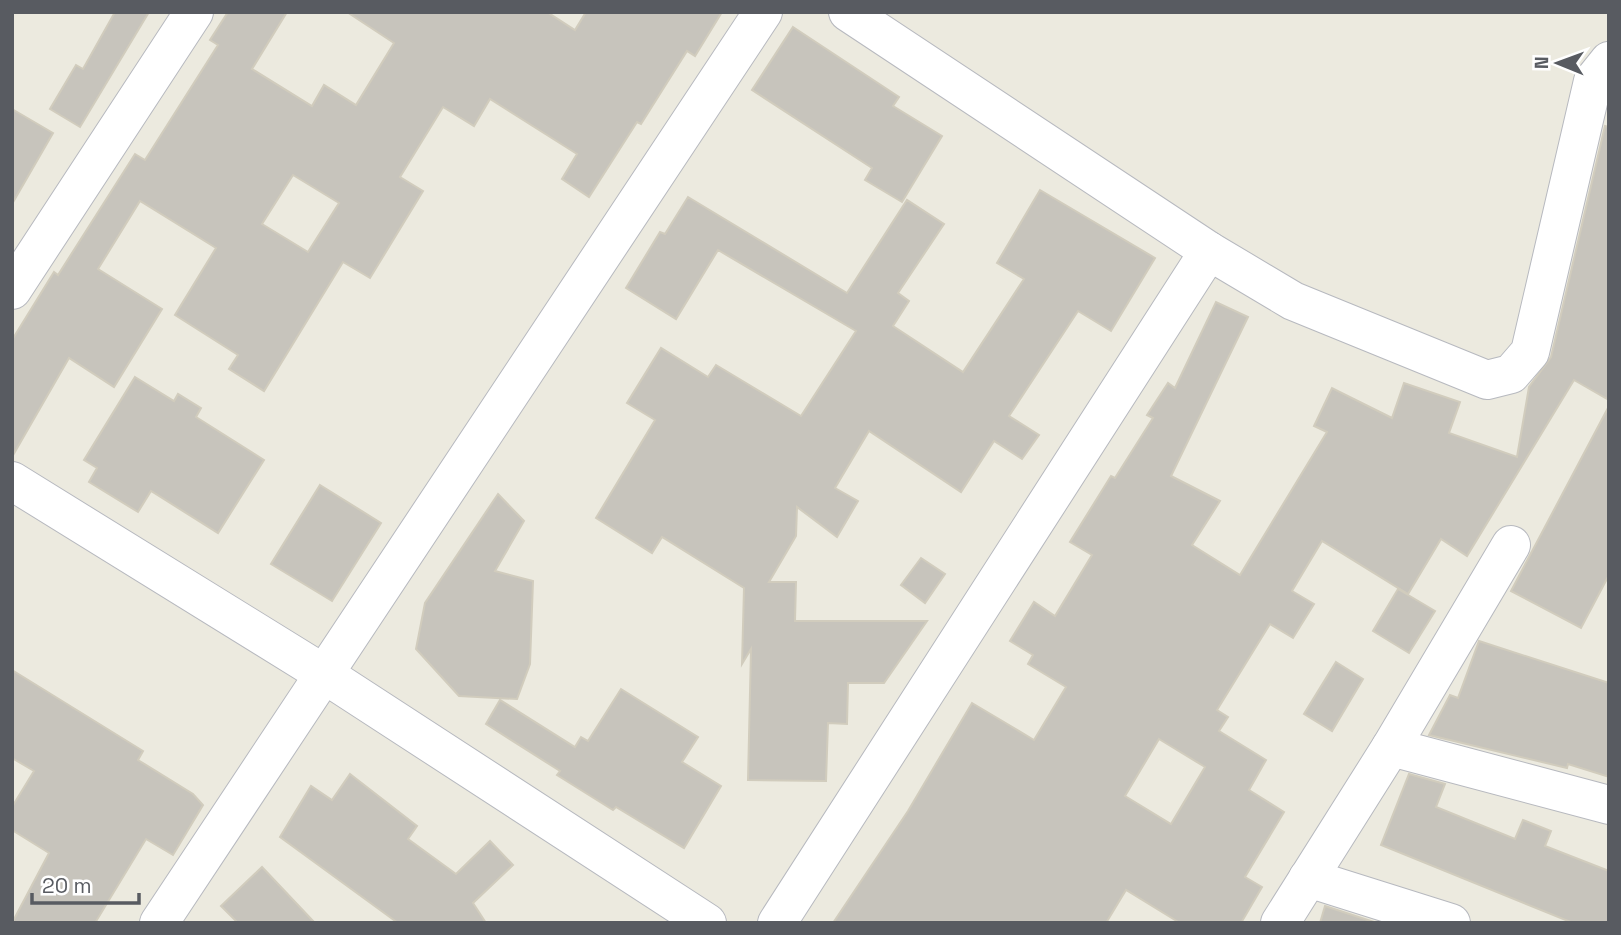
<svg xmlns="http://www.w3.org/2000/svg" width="1621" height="935" viewBox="0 0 1621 935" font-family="'Space Grotesk',sans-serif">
<rect width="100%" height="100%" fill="#eceadf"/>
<g fill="#c7c4bc" stroke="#d1ccbd" stroke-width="2" fill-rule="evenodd">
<path d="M115,12H149L80,127L50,109L76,65L83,69Z"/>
<path d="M228,12H287L252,69L312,106L324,85L356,105L394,43L347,12H547L575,30L586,12H722L695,56L687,51L641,124L637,122L589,197L562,179L577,154L490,99L474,126L443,107L400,177L423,191L370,278L343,262L264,391L229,369L238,355L175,315L216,248L140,201L98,269L162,309L114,387L69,358L12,457V340L54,272L58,275L135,154L145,160L218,45L210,40ZM293,175L339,203L308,252L262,224Z"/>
<path d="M793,27L899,97L893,106L942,136L902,202L865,180L872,168L752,90Z"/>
<path d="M12,109L53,133L12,204Z"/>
<path d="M1605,126L1609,127V400L1574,380L1467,556L1441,539L1408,594L1322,541L1292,591L1314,604L1293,638L1270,624L1217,710L1228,717L1219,731L1266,760L1249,790L1284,812L1245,877L1262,887L1241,923H1180L1126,890L1106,923H833L908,811L972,703L1034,740L1066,687L1028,664L1033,655L1010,641L1034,602L1055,616L1092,555L1070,542L1111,476L1115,478L1153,418L1147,415L1168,383L1175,388L1216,302L1248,317L1171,476L1220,501L1192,545L1240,575L1327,432L1314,426L1332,388L1392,418L1404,383L1460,402L1449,433L1517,457L1529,387L1551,357ZM1159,739L1205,767L1171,824L1125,796Z"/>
<path d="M1040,190L1155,258L1111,331L1078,311L1009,416L1039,435L1022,459L994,441L961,492L869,431L835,488L858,501L837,537L797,507L796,536L769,582H796L795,621H927L884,683H848L847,724L828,723L826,781L748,780L751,649L742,664L744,588L662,537L652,553L596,518L655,420L627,403L661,348L708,377L716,365L801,416L856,331L718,250L676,319L626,288L660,232L665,234L688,197L847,293L907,200L944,224L898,293L909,301L893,326L963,372L1024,279L997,263Z"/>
<path d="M135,377L174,401L178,394L201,408L196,417L264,460L218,533L151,491L138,512L89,482L97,468L84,460Z"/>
<path d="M1609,406V575L1581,628L1511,591Z"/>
<path d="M320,485L381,523L332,601L271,564Z"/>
<path d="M498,494L524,521L495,571L533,581L530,664L517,699L459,696L416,649L425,603Z"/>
<path d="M921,558L945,574L925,603L901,585Z"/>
<path d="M1398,589L1435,611L1409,653L1373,631Z"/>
<path d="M1479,641L1609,683V777L1568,764L1567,768L1429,735L1450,695L1458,698Z"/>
<path d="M1336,662L1363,679L1332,731L1304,714Z"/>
<path d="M12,670L143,751L138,760L193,794L203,805L173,855L146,839L95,923H12L49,853L12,830V807L34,771L12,758Z"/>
<path d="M621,689L698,737L682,762L721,786L684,848L616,807L613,810L557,775L560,771L486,724L500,700L575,747L581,737L588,741Z"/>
<path d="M350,774L417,826L408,839L456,874L490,841L513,865L473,903L486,923H398L280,837L311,786L332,800Z"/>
<path d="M1409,774L1445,784L1436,807L1515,839L1523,820L1551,831L1545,846L1609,871V923H1573L1381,845Z"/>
<path d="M262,867L315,923H238L221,906Z"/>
<path d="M1325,906L1377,923H1320Z"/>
</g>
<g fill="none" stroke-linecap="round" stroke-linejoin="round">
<defs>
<g id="minor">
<path d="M848,12L1209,251L1293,301L1487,380L1511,374L1530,352L1593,81L1609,61"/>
<path d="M12,290L194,12"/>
<path d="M12,481L324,674L707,923"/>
<path d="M1391,747L1609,805"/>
<path d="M1308,878L1451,923"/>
<path d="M159,923L763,12"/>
<path d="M777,923L1209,251"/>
<path d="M1280,923L1391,747L1511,545"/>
</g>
</defs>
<use href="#minor" stroke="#b7b9bf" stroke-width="40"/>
<use href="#minor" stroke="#fff" stroke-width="38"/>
</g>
<rect width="1621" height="935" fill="none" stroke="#585b61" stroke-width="28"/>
<g transform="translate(1558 63) rotate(271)" stroke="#ffffff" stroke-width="5" paint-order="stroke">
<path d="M0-5L12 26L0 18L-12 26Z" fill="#585b61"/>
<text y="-10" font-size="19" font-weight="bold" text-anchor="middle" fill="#585b61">N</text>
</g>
<path d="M32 893v10h107v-10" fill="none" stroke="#585b61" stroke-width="3.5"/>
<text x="42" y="893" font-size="21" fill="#585b61" stroke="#ffffff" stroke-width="5" paint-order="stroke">20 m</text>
</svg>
